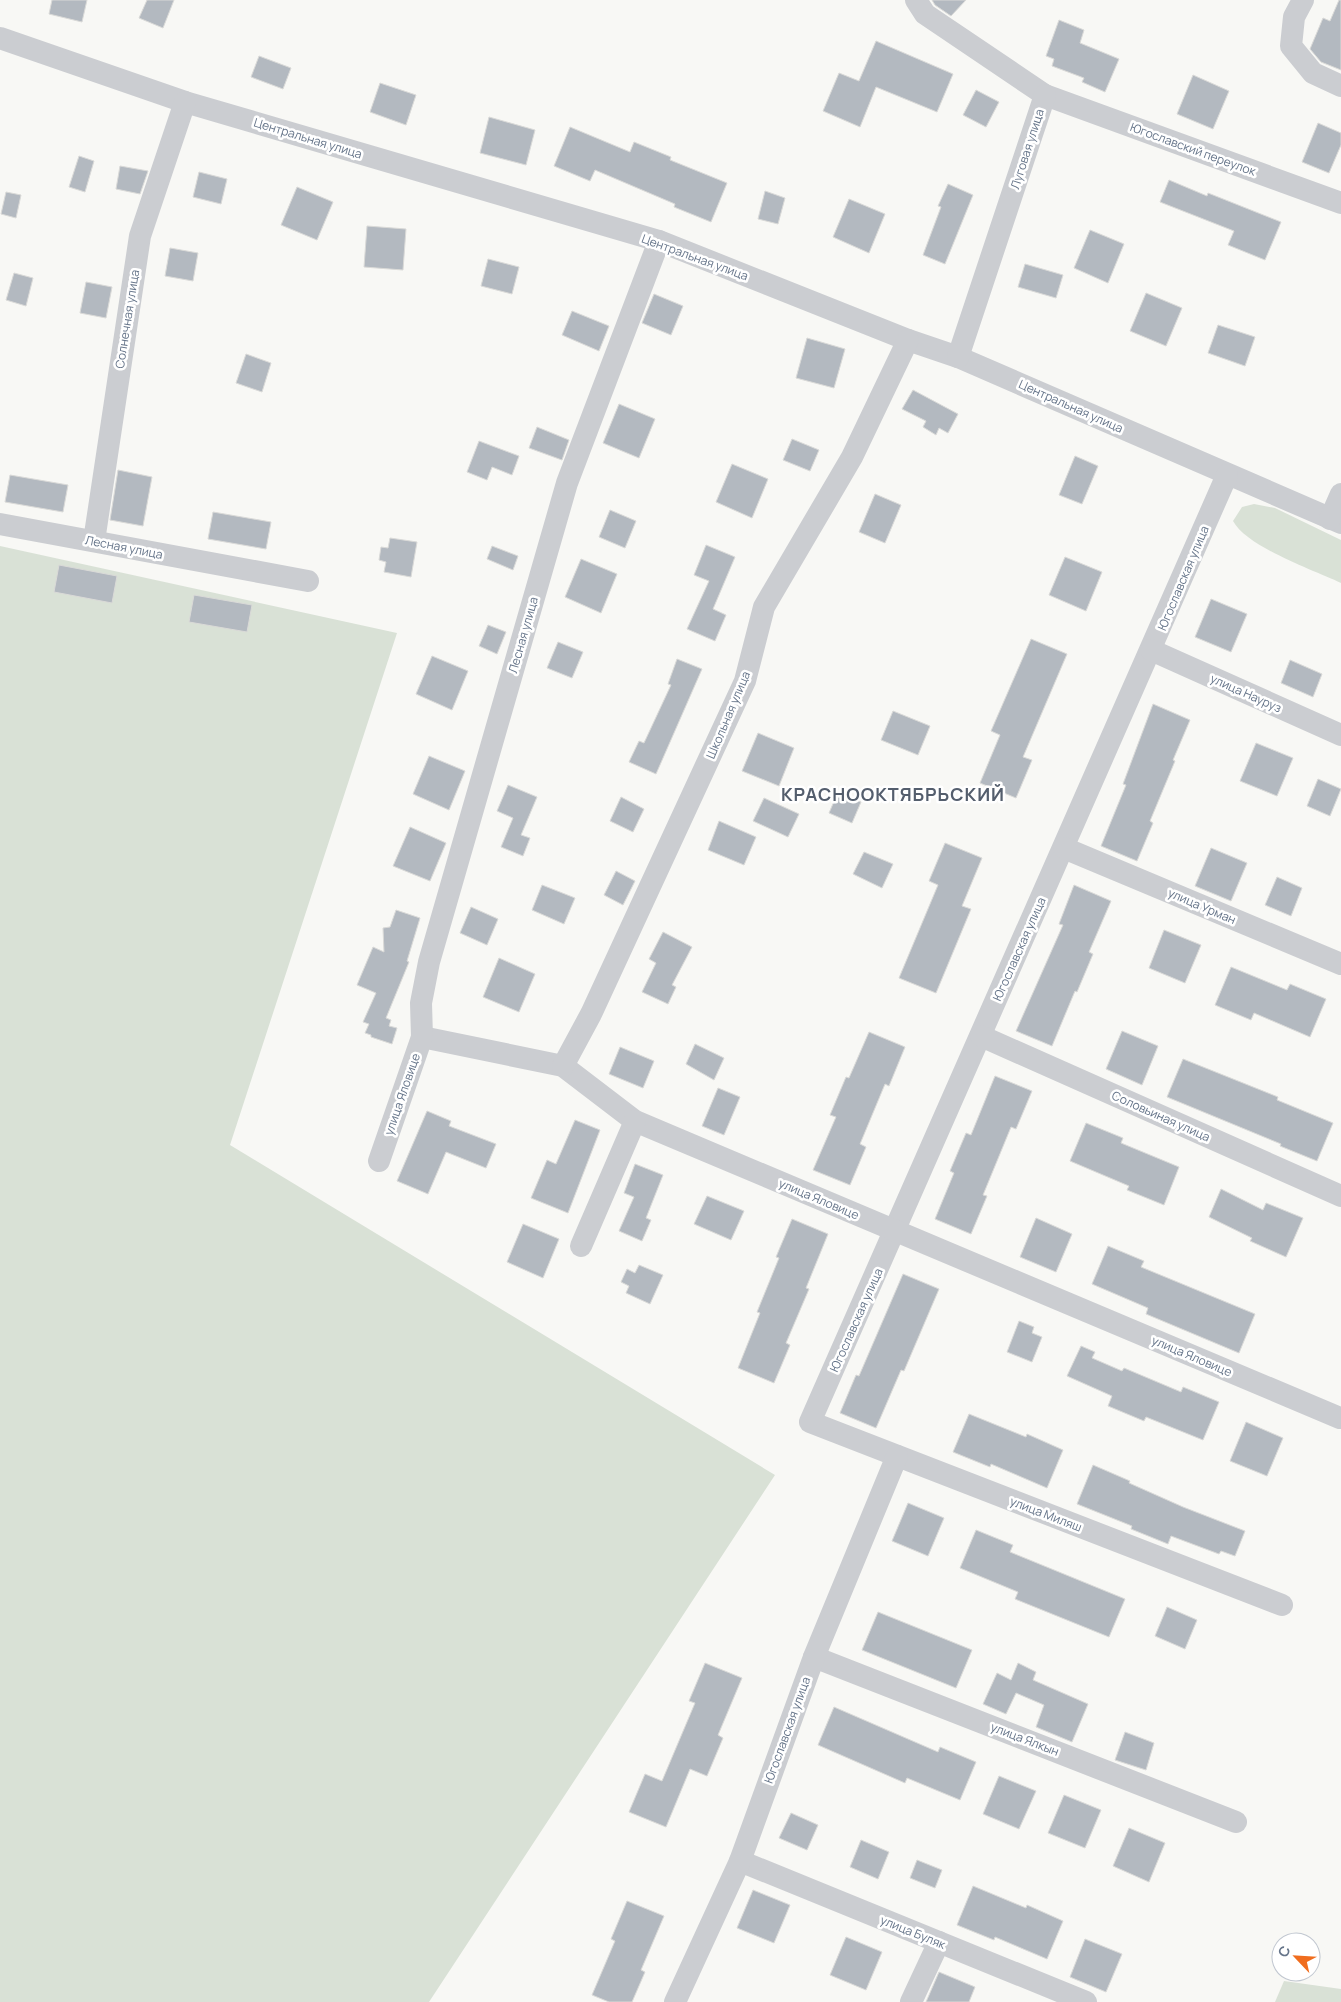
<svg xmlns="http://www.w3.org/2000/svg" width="1341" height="2002" viewBox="0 0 1341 2002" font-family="Manrope,sans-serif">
<rect width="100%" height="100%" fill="#f8f8f5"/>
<g fill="#d9e1d6">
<path d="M1254,504L1275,508L1341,540V583C1313,570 1247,547 1233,521L1242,507Z"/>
<path d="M0,546L397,633L230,1145L775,1475L429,2002H0Z"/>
<path d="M1284,1981L1341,1989V2002H1275Z"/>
</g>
<g fill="#b3b9c0" stroke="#dadad8">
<path d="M52,0H87L82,22L49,14Z"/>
<path d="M147,0H174L163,28L139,18Z"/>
<path d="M932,0H966L951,16L935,5Z"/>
<path d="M1339,0H1341V70L1321,62L1310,49L1323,18L1330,21Z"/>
<path d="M1059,20L1084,30L1080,43L1119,59L1105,92L1082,82L1084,78L1052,66L1054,59L1046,56Z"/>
<path d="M876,41L953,74L937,112L876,87L860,127L823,111L839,73L859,81Z"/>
<path d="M259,56L291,68L283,89L251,77Z"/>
<path d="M1193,75L1229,91L1213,129L1177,114Z"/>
<path d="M380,83L416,95L406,125L370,112Z"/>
<path d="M976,90L999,102L986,127L963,115Z"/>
<path d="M489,117L535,130L526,165L480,153Z"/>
<path d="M1318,123L1341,133V145L1329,173L1302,162Z"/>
<path d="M570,127L630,152L634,142L671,157L670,160L727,183L711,222L674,207L675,204L595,170L590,181L554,166Z"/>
<path d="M79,156L94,161L85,192L69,187Z"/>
<path d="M120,166L148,171L140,194L116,189Z"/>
<path d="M199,172L227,179L221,204L193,197Z"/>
<path d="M1169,180L1207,196L1208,193L1281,222L1265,260L1228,245L1234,231L1160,202Z"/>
<path d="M948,184L973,195L945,264L923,255L941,207L938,206Z"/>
<path d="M297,187L333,202L317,240L281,225Z"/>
<path d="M765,191L785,198L778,224L758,219Z"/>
<path d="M6,192L21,195L16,218L1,214Z"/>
<path d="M849,199L885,214L869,253L833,237Z"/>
<path d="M367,226L406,229L403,270L364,267Z"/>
<path d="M1090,230L1124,244L1108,283L1074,268Z"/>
<path d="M170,248L198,253L193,281L165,276Z"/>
<path d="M488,259L519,267L512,294L481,286Z"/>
<path d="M1025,264L1063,275L1056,298L1018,287Z"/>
<path d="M14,273L33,278L26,306L6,300Z"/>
<path d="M86,282L112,287L106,318L80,313Z"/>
<path d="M1146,293L1182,308L1166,346L1130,331Z"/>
<path d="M654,294L683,306L671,335L642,323Z"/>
<path d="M572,311L609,326L599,351L562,335Z"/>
<path d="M1218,325L1255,337L1245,366L1208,353Z"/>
<path d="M807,338L845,349L834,388L796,378Z"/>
<path d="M246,354L271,363L262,392L236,383Z"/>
<path d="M913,390L958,414L948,433L939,428L936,435L923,427L926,421L902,409Z"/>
<path d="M619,404L655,419L639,458L603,443Z"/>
<path d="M537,427L569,440L562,460L529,448Z"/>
<path d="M792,439L819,450L810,471L783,460Z"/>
<path d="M479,441L519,456L512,475L492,467L487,480L467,472Z"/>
<path d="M1075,456L1098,466L1082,504L1059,495Z"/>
<path d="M732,464L768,479L752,518L716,502Z"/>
<path d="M118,470L152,477L143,526L110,520Z"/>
<path d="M10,475L68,485L63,512L5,502Z"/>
<path d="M875,494L901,505L885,543L859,532Z"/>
<path d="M610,510L636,521L625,548L599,537Z"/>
<path d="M213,512L271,522L266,549L208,539Z"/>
<path d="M390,538L417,542L411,577L384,572L386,562L379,560L381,547L388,548Z"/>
<path d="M706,545L735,557L713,609L726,615L715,641L687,629L709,581L694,575Z"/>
<path d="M492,546L518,556L513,570L487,559Z"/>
<path d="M1065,557L1102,572L1086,611L1049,595Z"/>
<path d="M581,559L617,574L601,613L565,597Z"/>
<path d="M59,565L117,576L112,603L54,592Z"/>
<path d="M194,595L252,605L247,632L189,622Z"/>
<path d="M1211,599L1247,614L1231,652L1195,637Z"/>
<path d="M488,625L506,632L497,654L479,646Z"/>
<path d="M1031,639L1067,654L1023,757L1032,760L1016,798L980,783L1000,735L991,731Z"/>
<path d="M558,642L583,652L572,678L547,668Z"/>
<path d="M432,656L468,671L452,710L416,694Z"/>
<path d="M677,659L702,669L656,774L629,762L639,741L644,743L671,685L668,684Z"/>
<path d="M1290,660L1322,674L1313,697L1281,683Z"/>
<path d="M1153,704L1190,720L1173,760L1175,761L1150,821L1153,823L1137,861L1101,846L1126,785L1123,784Z"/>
<path d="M893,711L930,726L918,755L881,740Z"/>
<path d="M758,733L794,748L779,786L742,771Z"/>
<path d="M1256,743L1293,758L1277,796L1240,781Z"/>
<path d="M429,756L465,771L449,810L413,794Z"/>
<path d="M1318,779L1341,789L1330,816L1307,806Z"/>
<path d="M508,785L537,797L521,835L530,838L523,856L501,847L513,818L497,811Z"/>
<path d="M838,792L861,802L852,823L829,813Z"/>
<path d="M621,797L644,809L633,832L610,821Z"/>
<path d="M764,798L799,814L788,837L753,821Z"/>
<path d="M719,821L756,837L744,865L708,850Z"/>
<path d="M410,827L446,843L430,881L393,866Z"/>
<path d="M945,843L982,858L962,906L971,909L936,993L899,978L938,885L929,881Z"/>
<path d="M1211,848L1247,863L1231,901L1195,886Z"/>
<path d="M864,852L893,864L882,888L853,874Z"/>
<path d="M616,871L635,881L623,905L604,895Z"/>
<path d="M1277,877L1302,888L1291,916L1265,905Z"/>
<path d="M542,885L575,898L564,924L532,910Z"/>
<path d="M1074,885L1111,901L1089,952L1093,954L1077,992L1075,991L1052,1046L1016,1031L1063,925L1059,924Z"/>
<path d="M471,907L498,919L487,945L460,933Z"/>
<path d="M396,910L420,918L407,961L409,962L386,1018L391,1020L389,1026L397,1028L392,1044L371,1037V1035L365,1033L369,1024L363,1022L376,993L357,985L373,947L384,952L383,928L390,927Z"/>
<path d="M1164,930L1201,945L1185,983L1149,968Z"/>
<path d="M663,932L692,947L672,985L676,987L668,1004L642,992L656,963L649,959Z"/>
<path d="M499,958L535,974L519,1012L483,997Z"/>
<path d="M1231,967L1287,990L1290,984L1326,999L1310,1037L1254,1013L1251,1020L1215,1005Z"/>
<path d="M1122,1031L1158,1046L1142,1085L1106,1069Z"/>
<path d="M869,1032L905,1047L889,1086L885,1084L860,1144L866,1147L850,1185L813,1170L836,1117L830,1115L846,1077L849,1078Z"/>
<path d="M695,1044L724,1058L714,1080L686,1064Z"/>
<path d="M620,1047L654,1061L643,1088L609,1074Z"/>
<path d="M1183,1059L1278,1097L1277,1100L1333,1123L1317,1161L1280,1146L1281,1144L1167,1097Z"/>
<path d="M995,1076L1032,1091L1016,1129L1011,1127L983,1195L987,1196L971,1234L935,1219L954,1173L950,1171L966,1133L971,1135Z"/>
<path d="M718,1088L740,1097L724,1135L702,1126Z"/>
<path d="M427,1111L451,1121L449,1126L496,1144L486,1168L446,1152L428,1194L397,1181Z"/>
<path d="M575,1120L600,1130L568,1213L531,1198L547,1160L556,1164Z"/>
<path d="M1086,1123L1123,1138L1121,1143L1179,1167L1164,1205L1127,1190L1129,1186L1070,1161Z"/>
<path d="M635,1164L663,1175L646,1218L651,1220L642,1241L619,1231L634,1197L624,1193Z"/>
<path d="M1221,1189L1263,1210L1266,1203L1303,1218L1286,1257L1250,1241L1252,1238L1209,1217Z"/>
<path d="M707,1196L744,1211L731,1240L694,1224Z"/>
<path d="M1036,1218L1072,1234L1056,1272L1020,1257Z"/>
<path d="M792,1219L828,1234L806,1288L809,1289L786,1343L790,1345L774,1383L738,1368L760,1313L757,1312L779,1258L776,1257Z"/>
<path d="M523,1224L559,1239L543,1278L507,1262Z"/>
<path d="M1108,1246L1144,1261L1141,1267L1255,1314L1239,1353L1146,1314L1148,1308L1092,1284Z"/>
<path d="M639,1265L663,1275L650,1304L626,1293L629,1286L621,1282L627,1269L635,1273Z"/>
<path d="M903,1274L939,1289L904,1371L901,1370L876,1428L840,1413L856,1375L859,1376Z"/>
<path d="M1019,1321L1034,1327L1032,1333L1042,1337L1032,1362L1007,1352Z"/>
<path d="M1081,1346L1095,1352L1092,1358L1122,1371L1124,1368L1181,1392L1183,1387L1219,1402L1203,1440L1146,1417L1144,1421L1108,1406L1112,1396L1067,1376Z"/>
<path d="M969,1414L1026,1437L1027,1434L1063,1450L1047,1488L991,1464L990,1467L953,1452Z"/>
<path d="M1246,1422L1283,1438L1267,1476L1230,1461Z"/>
<path d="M1093,1465L1130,1481L1129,1483L1183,1507L1245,1531L1235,1556L1221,1551L1219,1554L1171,1536L1168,1544L1131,1529L1132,1526L1077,1504Z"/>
<path d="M908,1503L944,1518L928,1556L892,1541Z"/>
<path d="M976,1530L1013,1545L1010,1552L1125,1599L1109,1637L1015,1599L1018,1592L960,1568Z"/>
<path d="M1167,1607L1197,1620L1185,1649L1155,1636Z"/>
<path d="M878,1612L972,1650L956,1688L862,1650Z"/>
<path d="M705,1663L742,1678L718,1735L723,1738L707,1776L690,1769L666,1827L629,1812L645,1774L662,1781L695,1703L689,1701Z"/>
<path d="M1018,1663L1036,1672L1033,1680L1088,1704L1072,1742L1036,1727L1044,1705L1016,1693L1006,1714L983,1704L997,1673L1011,1680Z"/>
<path d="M834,1707L938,1752L940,1747L976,1762L960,1800L907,1778L905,1783L818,1745Z"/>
<path d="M1125,1732L1154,1743L1146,1770L1115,1760Z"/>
<path d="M999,1776L1036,1791L1019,1829L983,1814Z"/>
<path d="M1064,1795L1101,1810L1085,1848L1048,1833Z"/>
<path d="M791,1813L818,1825L807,1850L779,1838Z"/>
<path d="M1129,1828L1165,1843L1149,1882L1113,1866Z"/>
<path d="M861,1840L889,1852L878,1879L850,1867Z"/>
<path d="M917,1860L942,1870L935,1888L910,1878Z"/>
<path d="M973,1886L1026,1908L1027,1905L1063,1921L1047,1959L995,1937L994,1940L957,1925Z"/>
<path d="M753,1890L790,1905L774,1943L737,1928Z"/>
<path d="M627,1901L664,1916L641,1970L645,1972L632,2002H609L592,1995L615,1941L611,1939Z"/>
<path d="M846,1937L882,1952L866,1990L830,1975Z"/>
<path d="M1085,1939L1122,1954L1106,1992L1070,1977Z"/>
<path d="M939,1972L975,1987L969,2002H926Z"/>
</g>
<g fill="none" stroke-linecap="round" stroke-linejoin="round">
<g stroke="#cbcdd1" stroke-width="22">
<path d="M916,0L925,14L1045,95L1341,203"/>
<path d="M1303,0L1294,17L1291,46L1313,73L1341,86"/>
<path d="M0,38L185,102L659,241L908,340L958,357L1341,523"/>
<path d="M958,357L1045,95"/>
<path d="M1227,475L810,1422L1282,1605"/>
<path d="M1330,519L1341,494"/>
<path d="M0,524L308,581"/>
<path d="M94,541L140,236L185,102"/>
<path d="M1151,650L1341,735"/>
<path d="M1064,848L1341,964"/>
<path d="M981,1036L1341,1196"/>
<path d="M422,1037L563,1066L635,1121L1340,1418"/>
<path d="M563,1066L591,1014L745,681L764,607L852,457L908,340"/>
<path d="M379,1161L422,1037L421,1003L429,962L567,483L659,241"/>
<path d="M581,1246L635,1121"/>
<path d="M814,1657L1236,1822"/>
<path d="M740,1861L1086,2002"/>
<path d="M675,2002L740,1861L814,1657L897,1456"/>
<path d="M911,2002L939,1942"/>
</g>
</g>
<g text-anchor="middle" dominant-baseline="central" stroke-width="5" stroke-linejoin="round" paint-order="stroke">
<g font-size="12" fill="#657489" stroke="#fff">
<text transform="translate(308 138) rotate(17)">Центральная улица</text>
<text transform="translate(1027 149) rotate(-72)">Луговая улица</text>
<text transform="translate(1193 149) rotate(20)">Югославский переулок</text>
<text transform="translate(695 257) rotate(20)">Центральная улица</text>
<text transform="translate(127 319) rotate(-81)">Солнечная улица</text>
<text transform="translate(1071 406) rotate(24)">Центральная улица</text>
<text transform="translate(124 547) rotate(11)">Лесная улица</text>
<text transform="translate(1183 578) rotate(-67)">Югославская улица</text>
<text transform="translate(523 635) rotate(-74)">Лесная улица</text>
<text transform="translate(1246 693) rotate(24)">улица Науруз</text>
<text transform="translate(728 715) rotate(-67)">Школьная улица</text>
<text transform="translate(1202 906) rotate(23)">улица Урман</text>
<text transform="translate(1019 949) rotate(-66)">Югославская улица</text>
<text transform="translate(402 1094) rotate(-71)">улица Яловице</text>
<text transform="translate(1161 1116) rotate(24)">Соловьиная улица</text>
<text transform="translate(819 1199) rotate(23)">улица Яловице</text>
<text transform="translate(856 1320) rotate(-66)">Югославская улица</text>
<text transform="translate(1192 1356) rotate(23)">улица Яловице</text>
<text transform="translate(1046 1514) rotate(21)">улица Миляш</text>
<text transform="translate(787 1730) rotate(-70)">Югославская улица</text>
<text transform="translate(1025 1739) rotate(21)">улица Ялкын</text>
<text transform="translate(913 1932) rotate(22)">улица Буляк</text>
</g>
<g font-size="18" font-weight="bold" letter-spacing="1" fill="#545e6d" stroke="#fff">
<text x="893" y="794">КРАСНООКТЯБРЬСКИЙ</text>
</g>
</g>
<g transform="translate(1296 1957) rotate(295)"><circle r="24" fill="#ffffff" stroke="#c1c7d0"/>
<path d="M0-4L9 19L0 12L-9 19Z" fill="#f06d1e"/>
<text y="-8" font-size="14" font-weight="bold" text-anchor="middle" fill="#657489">С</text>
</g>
</svg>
